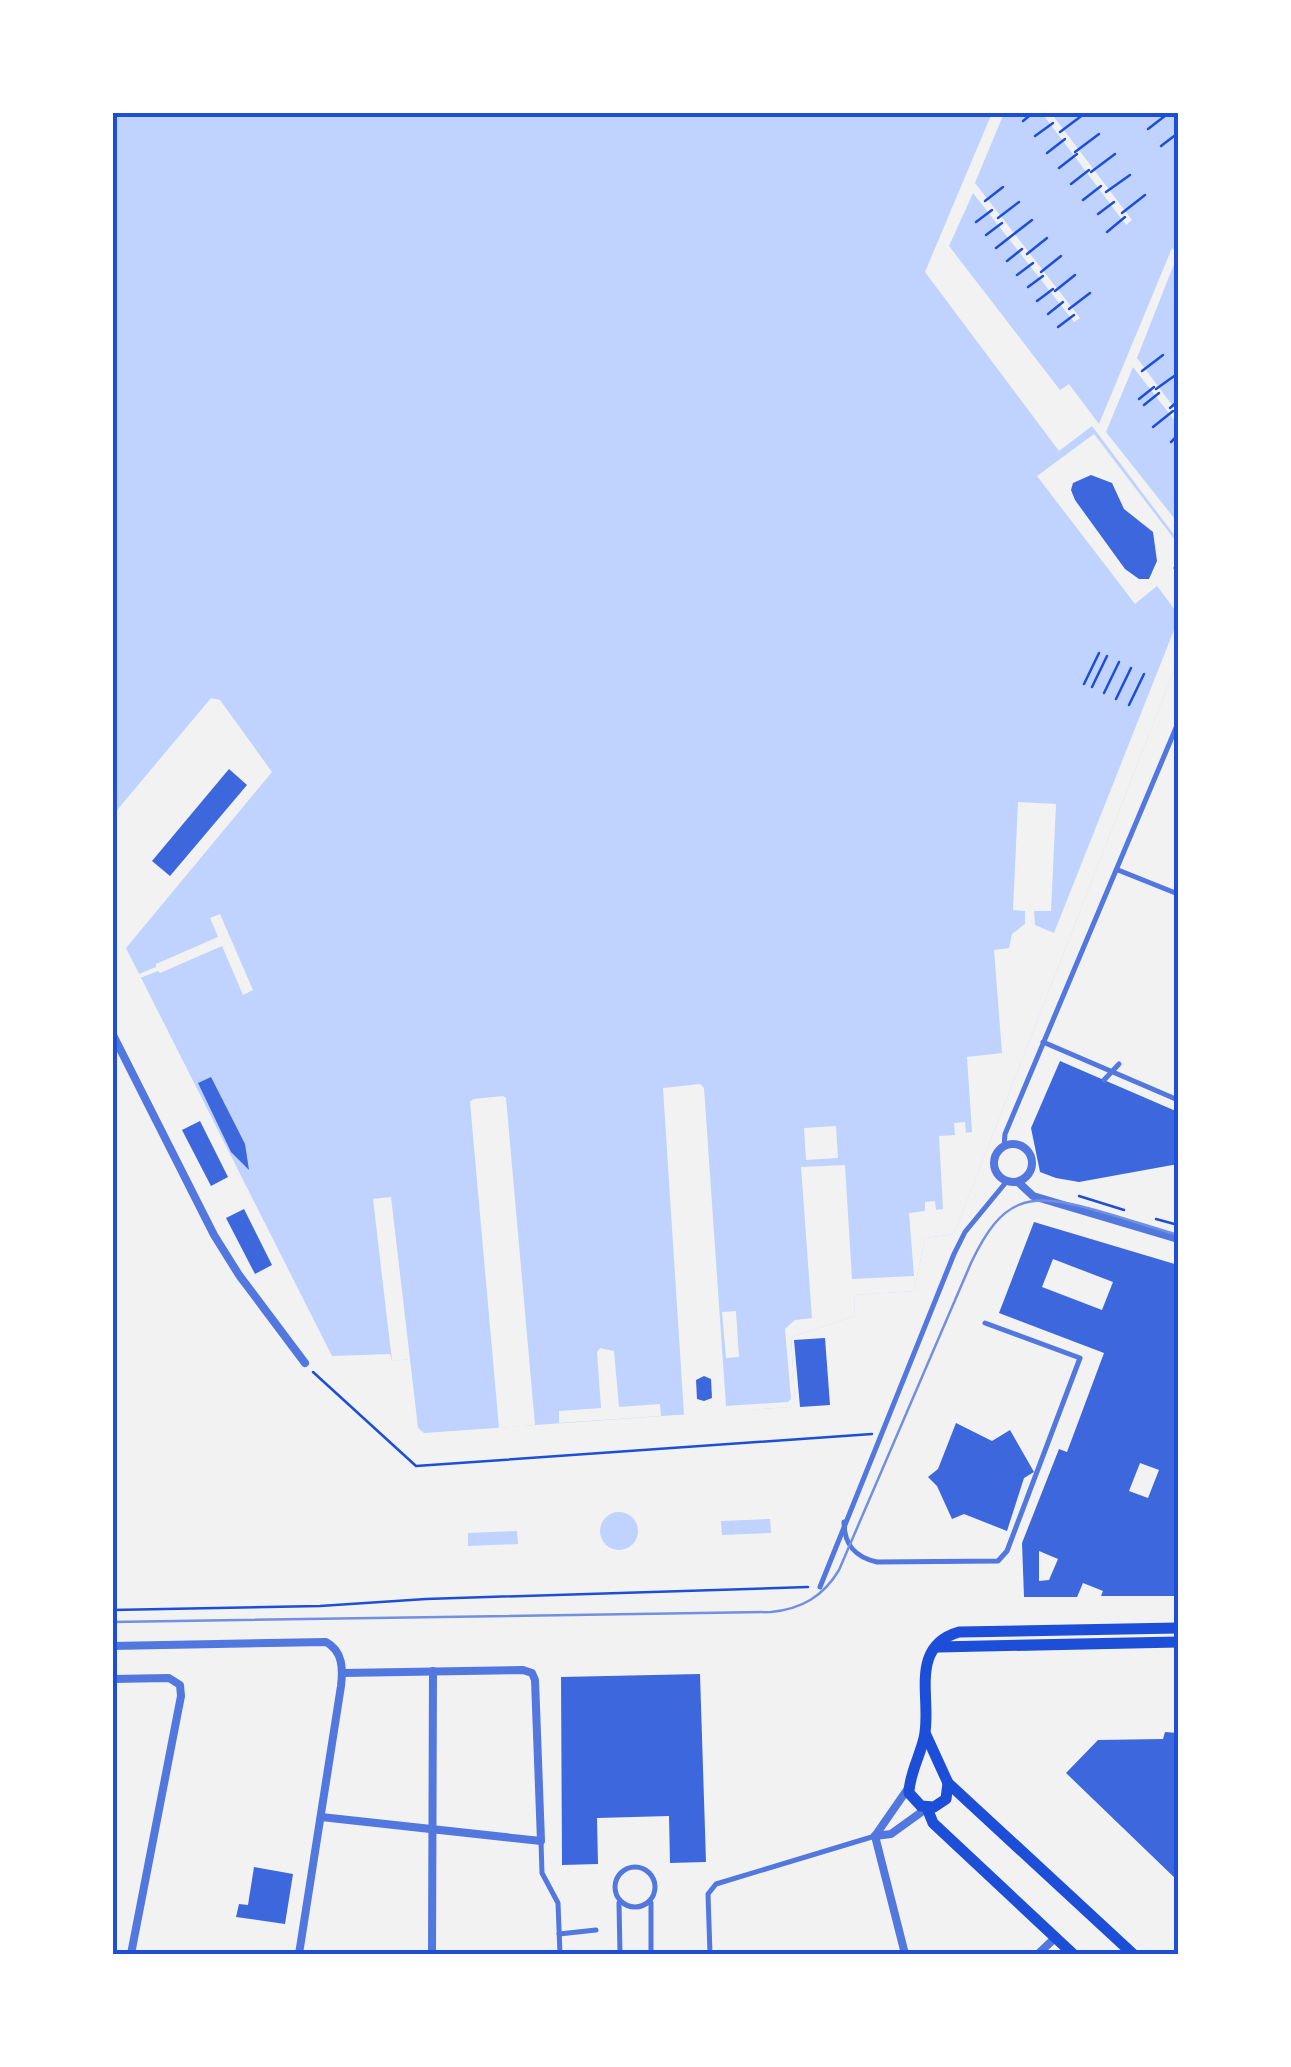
<svg xmlns="http://www.w3.org/2000/svg" width="1291" height="2067" viewBox="0 0 1291 2067" font-family="Overpass,sans-serif">
<rect width="100%" height="100%" fill="#f2f2f2"/>
<g fill="#bfd3fe">
<path d="M113,113H1178V660L954,1234L925,1238L914,1291L854,1295L855,1316L791,1337L795,1401L790,1407L424,1433L418,1428L410,1359L392,1361L390,1354L332,1356L126,948L272,772L220,700L211,698L113,815Z"/>
<circle cx="619" cy="1531" r="19"/>
<path d="M770,1519L771,1533L722,1535L721,1521Z"/>
<path d="M517,1531L518,1544L468,1546V1533Z"/>
</g>
<g fill="#f2f2f2">
<path d="M992,113H1004L975,183L1080,318L1074,322L973,193L949,246L1060,390L1069,384L1099,424L1172,248L1178,256V268L1174,264L1137,358L1178,413V425L1133,367L1106,432L1178,523V540L1092,426L1059,451L925,272Z"/>
<path d="M1042,113H1051L1132,220L1126,225Z"/>
<path d="M1094,434L1178,544V614L1157,586L1135,604L1037,476Z"/>
<path d="M1178,620V660L954,1234L925,1238L914,1291L854,1295L855,1316L791,1337L795,1401L790,1407L684,1415L663,1088L700,1084L704,1088L726,1406L788,1402L791,1399L785,1329L795,1320L812,1318L801,1167L845,1165L852,1279L914,1276L909,1213L925,1211V1202L935,1201L936,1210L943,1209L939,1136L955,1135L954,1123L965,1122L966,1133L972,1132L967,1057L1002,1053L994,950L1009,948L1012,934L1025,924V911L1013,910L1018,802L1056,804L1051,911H1034L1035,925L1054,933Z"/>
<path d="M220,914L253,990L243,995L222,946L160,973L158,971L140,978L139,974L156,967V964L218,937L210,918Z"/>
<path d="M503,1096L506,1098L535,1425L499,1428L470,1102L473,1099Z"/>
<path d="M836,1126L838,1158L806,1160L804,1128Z"/>
<path d="M391,1197L410,1359L392,1361L373,1199Z"/>
<path d="M736,1311L739,1357L726,1358L722,1312Z"/>
<path d="M600,1348L614,1351L619,1407L660,1404L661,1416L559,1423V1411L601,1408L597,1352Z"/>
</g>
<g fill="#3d67dc" fill-rule="evenodd">
<path d="M1091,475L1112,483L1124,509L1153,532L1157,561L1149,579H1139L1125,569L1075,500L1071,490L1073,483Z"/>
<path d="M229,769L247,785L170,876L152,861Z"/>
<path d="M1060,1061L1178,1112V1164L1079,1182L1056,1178L1040,1172L1031,1128Z"/>
<path d="M211,1077L245,1144L249,1170L231,1152L198,1083Z"/>
<path d="M200,1121L228,1177L211,1186L182,1130Z"/>
<path d="M244,1209L272,1265L255,1274L226,1218Z"/>
<path d="M1034,1222L1178,1265V1596H1101L1103,1591L1083,1583L1077,1597H1024L1022,1543L1059,1449L1067,1452L1104,1353L999,1313ZM1053,1259L1113,1282L1102,1310L1042,1287ZM1140,1463L1159,1470L1148,1498L1129,1491ZM1039,1551L1058,1559L1049,1580L1039,1581Z"/>
<path d="M825,1338L830,1405L800,1407L794,1340Z"/>
<path d="M704,1376L711,1379L712,1398L704,1401L697,1399L696,1380Z"/>
<path d="M956,1423L992,1441L1010,1430L1034,1472L1024,1478L1007,1531L964,1514L952,1519L937,1486L928,1477L938,1469Z"/>
<path d="M700,1674L706,1862L670,1863L669,1816L597,1818L598,1864L562,1865L561,1677Z"/>
<path d="M1165,1732L1178,1733V1881L1066,1773L1098,1740L1163,1739Z"/>
<path d="M254,1867L293,1874L285,1924L236,1917L239,1904L248,1905Z"/>
</g>
<g fill="none" stroke-linecap="round" stroke-linejoin="round">
<g stroke="#1d4ed8" stroke-width="2.5">
<path d="M1023,121L1034,112"/>
<path d="M1148,129L1170,112"/>
<path d="M1060,132L1084,114"/>
<path d="M1035,136L1053,123"/>
<path d="M1161,146L1178,133"/>
<path d="M1075,152L1099,134"/>
<path d="M1047,153L1065,139"/>
<path d="M1059,168L1077,154"/>
<path d="M1091,172L1115,154"/>
<path d="M1071,184L1089,170"/>
<path d="M1106,192L1130,175"/>
<path d="M1083,200L1101,186"/>
<path d="M985,201L1003,187"/>
<path d="M1122,213L1145,195"/>
<path d="M1098,214L1114,202"/>
<path d="M998,218L1019,202"/>
<path d="M976,222L992,210"/>
<path d="M1107,232L1125,217"/>
<path d="M986,235L1002,223"/>
<path d="M996,248L1032,220"/>
<path d="M1027,254L1047,238"/>
<path d="M1007,261L1022,249"/>
<path d="M1041,272L1061,256"/>
<path d="M1017,275L1033,263"/>
<path d="M1028,287L1043,276"/>
<path d="M1055,291L1075,275"/>
<path d="M1037,301L1053,289"/>
<path d="M1069,309L1090,293"/>
<path d="M1048,314L1063,302"/>
<path d="M1058,327L1074,315"/>
<path d="M1142,371L1163,355"/>
<path d="M1156,389L1177,374"/>
<path d="M1139,399L1154,387"/>
<path d="M1144,405L1159,393"/>
<path d="M1170,408L1178,401"/>
<path d="M1153,427L1173,411"/>
<path d="M1171,442L1178,435"/>
<path d="M1084,684L1099,653"/>
<path d="M1092,687L1107,656"/>
<path d="M1104,693L1119,662"/>
<path d="M1116,699L1131,668"/>
<path d="M1129,705L1144,674"/>
<path d="M1079,1196L1124,1210"/>
<path d="M1156,1219L1178,1225"/>
<path d="M313,1372L416,1466L872,1434"/>
<path d="M112,1610L320,1606L426,1599L808,1587"/>
</g>
<g stroke="#5277de" stroke-width="5">
<path d="M1176,568L1178,571"/>
<path d="M1118,870L1178,894"/>
<path d="M1043,1042L1178,1100"/>
<path d="M1104,1080L1119,1064"/>
<path d="M1004,1147L1005,1134L1178,723"/>
<path d="M844,1522C844,1545 855,1557 877,1562L998,1561L1007,1551L1080,1358L985,1323"/>
<path d="M820,1587L954,1254L965,1232L1007,1181"/>
<path d="M541,1842L542,1873L558,1903L560,1954"/>
<circle cx="635" cy="1887" r="20"/>
<path d="M619,1903L620,1954"/>
<path d="M651,1903V1954"/>
<path d="M559,1934L596,1930"/>
<path d="M710,1954L708,1894L716,1884L875,1836"/>
</g>
<g stroke="#5277de" stroke-width="8">
<path d="M112,1033L214,1235L239,1275L305,1363"/>
<circle cx="1013" cy="1163" r="19"/>
<path d="M1018,1182L1033,1196L1178,1239"/>
<path d="M112,1646L326,1642C343,1651 343,1669 341,1686L299,1954"/>
<path d="M112,1679L169,1678L180,1685L181,1696L131,1954"/>
<path d="M321,1817L541,1841L535,1680L532,1673L523,1670L342,1673"/>
<path d="M875,1836L905,1954"/>
<path d="M875,1836L891,1834L927,1808"/>
<path d="M875,1836L909,1787"/>
<path d="M432,1954L433,1671"/>
<path d="M1038,1954L1055,1938"/>
</g>
<g stroke="#1d4ed8" stroke-width="11">
<path d="M938,1647L1178,1642"/>
<path d="M926,1735L948,1783L1133,1954"/>
<path d="M948,1783L946,1799L934,1807L921,1806L909,1793C909,1775 920,1756 924,1738C933,1702 907,1647 959,1632L1178,1628"/>
<path d="M927,1808L933,1823L1073,1954"/>
</g>
<path stroke="#7290e2" stroke-width="2.5" d="M112,1622L771,1612C801,1609 823,1597 839,1570L971,1263C1002,1197 1028,1191 1095,1210C1123,1218 1151,1227 1178,1235"/>
</g>
<rect width="1291" height="2067" fill="none" stroke="#ffffff" stroke-width="230"/>
<rect x="115" y="115" width="1061" height="1837" fill="none" stroke="#1d4ed8" stroke-width="4"/>
</svg>
